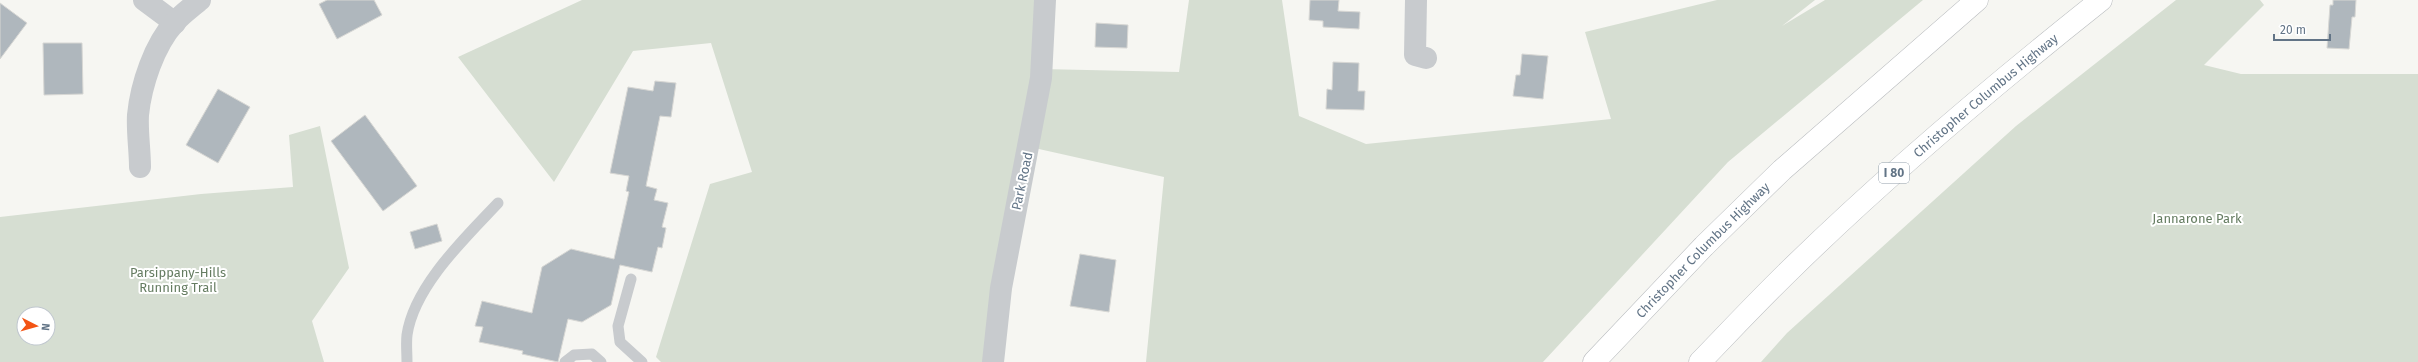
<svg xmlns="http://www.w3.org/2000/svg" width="2418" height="362" viewBox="0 0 2418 362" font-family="'Fira Sans',sans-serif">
<rect width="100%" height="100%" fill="#f6f6f2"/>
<g fill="#d6ded2" fill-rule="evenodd">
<path d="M582,0H1047L1041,69L1179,72L1189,0H1282L1299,116L1366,144L1611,119L1585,32L1717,0H1815L1782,26L1825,0H1923L1728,162L1543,362H1146L1164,177L1030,147L1002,362H661L656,357L710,184L752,172L711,43L633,51L554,182L458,57Z"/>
<path d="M2176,0H2260L2264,5L2204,65L2241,74H2418V362H1761L1787,333L2016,126Z"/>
<path d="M320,126L349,268L312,321L324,362H0V217L201,194L293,187L289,135ZM24,314H48V338H24Z"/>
</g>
<g fill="#afb7bd" stroke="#d7d7d4">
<path d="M327,0H374L382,15L337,39L319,4Z"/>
<path d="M1310,0H1339L1338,11L1360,12L1359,29L1323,27V21L1309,20Z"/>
<path d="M2333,0H2356L2355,17H2352L2349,49L2327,48L2330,5H2333Z"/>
<path d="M0,3L27,23L0,59Z"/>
<path d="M1096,23L1128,25L1127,48L1095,47Z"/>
<path d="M43,43H82L83,94L44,95Z"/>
<path d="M1522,54L1548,56L1543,99L1513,96L1516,75H1520Z"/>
<path d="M1333,62L1359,63L1358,91H1365L1364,110L1326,109L1327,89L1332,90Z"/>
<path d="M655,81L676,83L671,117L660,116L646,186L657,189L654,200L668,203L662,227L666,228L662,248L658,247L652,272L620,265L611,305L582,322L568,319L558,362L522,354L523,351L479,342L483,327L475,326L482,301L532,313L542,267L571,249L614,259L629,192L626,191L629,176L610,173L628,87L653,91Z"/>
<path d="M218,89L250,107L218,163L186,145Z"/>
<path d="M365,115L417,186L383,211L331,141Z"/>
<path d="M437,224L442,241L415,249L410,232Z"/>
<path d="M1080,254L1116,260L1109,312L1070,306Z"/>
</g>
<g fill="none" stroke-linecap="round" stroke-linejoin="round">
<defs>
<g id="highway">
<path id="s1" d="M1594,362L1704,246L1782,170L1977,0"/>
<path id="s2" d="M1700,362C1730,331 1760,299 1791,269C1889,173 1994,85 2101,0"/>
</g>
</defs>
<use href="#highway" stroke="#b9bcbf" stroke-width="23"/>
<g stroke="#c8cbce" stroke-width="11">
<path d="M631,279L618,326L620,342L642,362"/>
<path d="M407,362C407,353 406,343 407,335C414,286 466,237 498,203"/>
<path d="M565,362L574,355L592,354L601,362"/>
</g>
<g stroke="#c8cbce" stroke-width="22">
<path d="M144,0L175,23"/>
<path d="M1416,0L1415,55L1426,58"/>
<path d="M140,167C140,150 137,132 138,115C141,85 154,45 175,22C182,14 192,7 200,0"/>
<path d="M993,362L1001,288L1041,78L1045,0"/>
</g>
<use href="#highway" stroke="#fff" stroke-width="22"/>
</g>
<g text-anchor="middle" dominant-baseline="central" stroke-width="4" stroke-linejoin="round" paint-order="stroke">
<rect fill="#fff" stroke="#919eaa" stroke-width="1" x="1879" y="163" width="30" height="20" rx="3"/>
<g font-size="12" font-weight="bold" fill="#627486">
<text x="1894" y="173">I 80</text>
</g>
<g font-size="13" fill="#627486" stroke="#fff">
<text stroke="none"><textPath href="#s2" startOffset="391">Christopher Columbus Highway</textPath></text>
<text transform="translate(1022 181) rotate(-78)">Park Road</text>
<text stroke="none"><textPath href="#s1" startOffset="156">Christopher Columbus Highway</textPath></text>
</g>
<g font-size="13" fill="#657c61" stroke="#fff">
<text x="2197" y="218">Jannarone Park</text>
<text x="178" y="272">Parsippany-Hills<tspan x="178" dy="15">Running Trail</tspan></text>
</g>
</g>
<g transform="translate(36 326) rotate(96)"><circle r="19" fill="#ffffff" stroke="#c0c7cf"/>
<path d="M0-3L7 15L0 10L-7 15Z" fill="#f35414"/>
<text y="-6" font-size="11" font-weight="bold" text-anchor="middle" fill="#627486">N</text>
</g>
<path d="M2274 34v6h56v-6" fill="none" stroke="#627486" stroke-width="2"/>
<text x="2280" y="34" font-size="12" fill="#627486" stroke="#ffffff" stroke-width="3" paint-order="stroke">20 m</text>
</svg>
